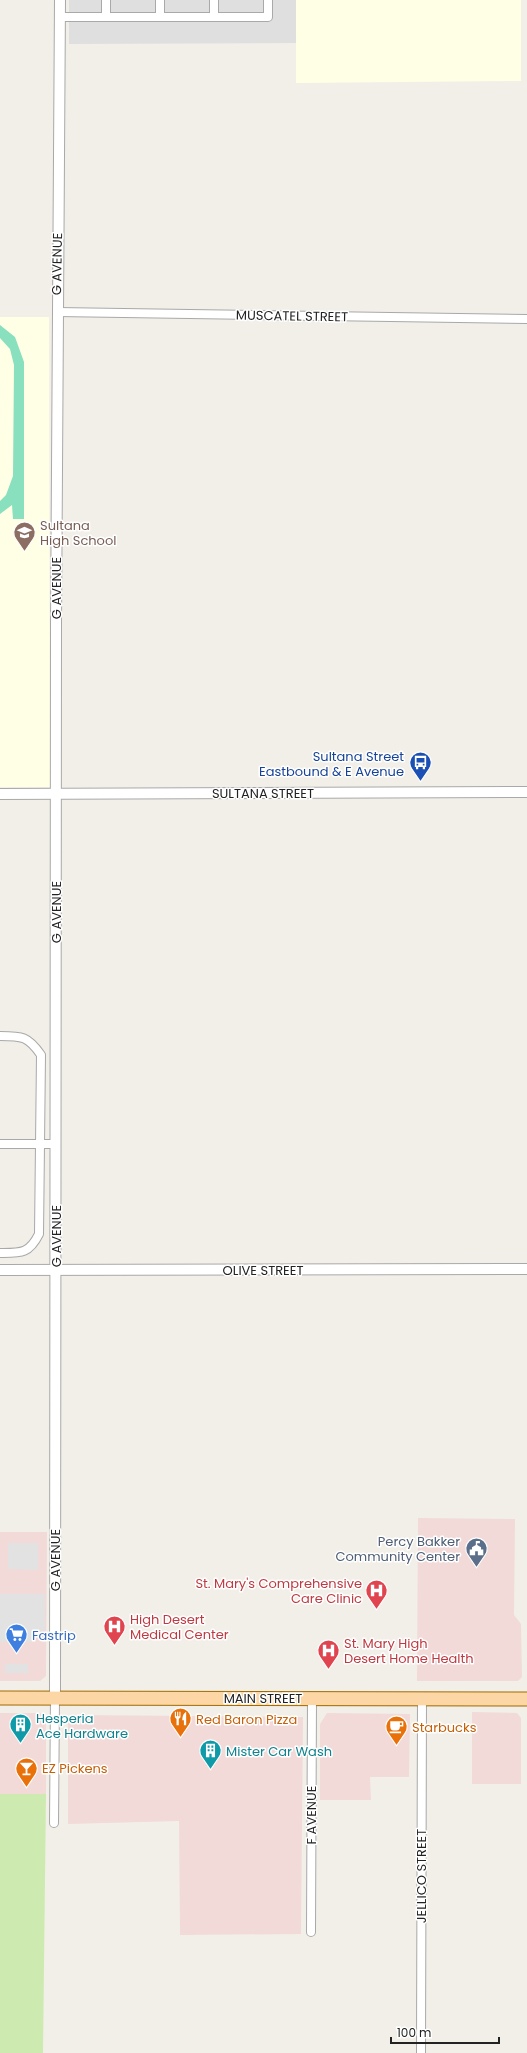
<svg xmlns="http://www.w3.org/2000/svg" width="527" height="2053" viewBox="0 0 527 2053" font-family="Poppins,sans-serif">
<rect width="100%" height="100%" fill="#f2efe9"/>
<path fill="#e0dfdf" d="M69,0H296V43L69,44Z"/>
<g fill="#f2dad9">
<path d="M418,1518L515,1519L514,1615L521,1624L522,1677L518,1681H417Z"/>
<path d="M0,1532H47L46,1676L40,1681H0Z"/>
<path d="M472,1712L517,1713L521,1718V1784H472Z"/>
<path d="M0,1713H41L46,1720V1794H0Z"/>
<path d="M327,1713L410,1714L409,1777H370L371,1800H320V1724Z"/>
<path d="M72,1715L303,1717L301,1934L180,1935L179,1821L68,1824V1719Z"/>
</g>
<g fill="#ffffe5">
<path d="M296,0H521V81L296,83Z"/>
<path d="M0,317H49L50,787H0Z"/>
</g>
<path fill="#cdebb0" d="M0,1794H46L43,2053H0Z"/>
<path fill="#88e0be" d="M0,325L15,337L24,362V519H13L12,505L0,514V501L6,495L13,476L14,365L10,349L0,338Z"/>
<g fill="#e2e2e2">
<path d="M8,1543H38V1570L8,1569Z"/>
<path d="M0,1594H45V1631H32V1642H0Z"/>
<rect x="5" y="1664" width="23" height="9"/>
</g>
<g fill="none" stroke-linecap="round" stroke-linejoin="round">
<defs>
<g id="minor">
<path d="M106,0V17"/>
<path d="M214,0V17"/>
<path d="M60,17H268V0"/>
<path d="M160,17V0"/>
<path d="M57,312L527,319"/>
<path d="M0,1036C22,1036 28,1036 41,1055L39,1234C29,1254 21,1253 0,1253"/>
<path d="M0,1144H56"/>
<path d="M54,1823L55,1697"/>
<path d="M311,1932L312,1698"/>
<path d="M421,2053L422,1698"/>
</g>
<g id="tertiary">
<path d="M0,794L527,792"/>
<path d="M0,1270L527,1269"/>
<path d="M55,1697L56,624L60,0"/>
</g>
<path id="primary" d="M0,1698L527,1699"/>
</defs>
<use href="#minor" stroke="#a9a9a9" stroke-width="10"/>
<use href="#tertiary" stroke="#a9a9a9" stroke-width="12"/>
<use href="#primary" stroke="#a06b00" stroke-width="15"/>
<use href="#minor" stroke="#fff" stroke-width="8"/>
<use href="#tertiary" stroke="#fff" stroke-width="10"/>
<use href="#primary" stroke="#fcd6a4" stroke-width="13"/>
</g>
<defs>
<symbol id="school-pin" viewBox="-11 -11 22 30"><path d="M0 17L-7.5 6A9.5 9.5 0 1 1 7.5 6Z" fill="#8d6e63" stroke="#fff"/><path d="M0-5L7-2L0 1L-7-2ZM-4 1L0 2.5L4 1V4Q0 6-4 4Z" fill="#fff"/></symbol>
<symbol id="bus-pin" viewBox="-11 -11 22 30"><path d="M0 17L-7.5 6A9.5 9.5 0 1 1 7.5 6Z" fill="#1a4fb4" stroke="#fff"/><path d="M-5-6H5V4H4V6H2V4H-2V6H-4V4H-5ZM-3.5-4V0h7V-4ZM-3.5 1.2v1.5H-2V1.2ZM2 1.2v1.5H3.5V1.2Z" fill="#fff"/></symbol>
<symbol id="civic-pin" viewBox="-11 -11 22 30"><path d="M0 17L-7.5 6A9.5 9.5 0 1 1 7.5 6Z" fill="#5c6f8a" stroke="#fff"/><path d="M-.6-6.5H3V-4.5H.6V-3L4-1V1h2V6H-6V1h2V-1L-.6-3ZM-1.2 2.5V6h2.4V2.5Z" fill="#fff"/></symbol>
<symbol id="hospital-pin" viewBox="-11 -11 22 30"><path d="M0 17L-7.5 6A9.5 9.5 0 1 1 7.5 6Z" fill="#e0444e" stroke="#fff"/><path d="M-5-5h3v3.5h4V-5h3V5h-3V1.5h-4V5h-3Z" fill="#fff"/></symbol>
<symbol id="supermarket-pin" viewBox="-11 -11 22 30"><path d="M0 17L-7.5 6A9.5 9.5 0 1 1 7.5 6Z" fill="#3f7fe0" stroke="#fff"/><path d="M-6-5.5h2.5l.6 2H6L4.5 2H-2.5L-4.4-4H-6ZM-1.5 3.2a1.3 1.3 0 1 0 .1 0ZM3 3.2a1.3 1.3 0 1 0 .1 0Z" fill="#fff"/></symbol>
<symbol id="restaurant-pin" viewBox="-11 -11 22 30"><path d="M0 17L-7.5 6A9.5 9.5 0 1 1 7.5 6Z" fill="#e8710a" stroke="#fff"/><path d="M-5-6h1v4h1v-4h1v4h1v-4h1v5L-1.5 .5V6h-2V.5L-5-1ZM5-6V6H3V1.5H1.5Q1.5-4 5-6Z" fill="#fff"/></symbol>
<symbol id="building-pin" viewBox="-11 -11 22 30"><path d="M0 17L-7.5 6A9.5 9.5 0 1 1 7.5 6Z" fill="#0f9aa8" stroke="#fff"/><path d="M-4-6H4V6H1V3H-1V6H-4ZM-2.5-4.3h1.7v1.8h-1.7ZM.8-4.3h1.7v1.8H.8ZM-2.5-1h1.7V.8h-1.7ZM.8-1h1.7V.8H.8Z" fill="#fff"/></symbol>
<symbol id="cafe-pin" viewBox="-11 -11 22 30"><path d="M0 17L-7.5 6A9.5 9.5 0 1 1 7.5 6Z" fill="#e8710a" stroke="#fff"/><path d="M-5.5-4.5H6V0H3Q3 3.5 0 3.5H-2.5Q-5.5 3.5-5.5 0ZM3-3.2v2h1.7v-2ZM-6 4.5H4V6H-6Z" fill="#fff"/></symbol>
<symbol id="bar-pin" viewBox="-11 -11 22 30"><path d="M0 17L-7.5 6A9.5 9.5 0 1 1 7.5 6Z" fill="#e8710a" stroke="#fff"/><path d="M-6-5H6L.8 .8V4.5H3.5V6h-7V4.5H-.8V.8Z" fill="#fff"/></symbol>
</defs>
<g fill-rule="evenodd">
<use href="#school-pin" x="12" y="520" width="25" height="34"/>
<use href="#bus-pin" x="408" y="750" width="25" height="34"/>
<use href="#civic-pin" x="464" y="1536" width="25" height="34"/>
<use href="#hospital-pin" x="364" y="1578" width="25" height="34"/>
<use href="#hospital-pin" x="102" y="1614" width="25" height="34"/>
<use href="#supermarket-pin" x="4" y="1622" width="25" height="34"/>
<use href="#hospital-pin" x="316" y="1638" width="25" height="34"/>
<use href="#restaurant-pin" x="168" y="1706" width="25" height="34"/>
<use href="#building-pin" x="8" y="1712" width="25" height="34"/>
<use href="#cafe-pin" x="384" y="1714" width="25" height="34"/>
<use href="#building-pin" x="198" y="1738" width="25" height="34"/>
<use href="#bar-pin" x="14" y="1756" width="25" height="34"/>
</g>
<g text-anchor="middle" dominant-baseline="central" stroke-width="3" stroke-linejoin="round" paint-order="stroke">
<g font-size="13" fill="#222" stroke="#fff">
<text transform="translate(57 264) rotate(-89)">G AVENUE</text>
<text transform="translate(292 316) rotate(1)">MUSCATEL STREET</text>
<text transform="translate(56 588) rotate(-90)">G AVENUE</text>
<text x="263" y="793">SULTANA STREET</text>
<text transform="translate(56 912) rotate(-90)">G AVENUE</text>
<text transform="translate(56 1236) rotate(-90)">G AVENUE</text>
<text x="263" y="1270">OLIVE STREET</text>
<text transform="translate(55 1560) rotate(-90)">G AVENUE</text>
<text x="263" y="1698">MAIN STREET</text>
<text transform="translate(311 1815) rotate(-90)">F AVENUE</text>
<text transform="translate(421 1876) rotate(-90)">JELLICO STREET</text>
</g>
<g font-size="13" fill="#785e54" stroke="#fff" text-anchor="start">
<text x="40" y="525">Sultana<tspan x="40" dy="15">High School</tspan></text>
</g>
<g font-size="13" fill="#164399" stroke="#fff" text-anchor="end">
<text x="404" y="756">Sultana Street<tspan x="404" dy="15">Eastbound &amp; E Avenue</tspan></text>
</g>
<g font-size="13" fill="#4e5e75" stroke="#fff" text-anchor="end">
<text x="460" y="1541">Percy Bakker<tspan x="460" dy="15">Community Center</tspan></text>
</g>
<g font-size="13" fill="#be3a42" stroke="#fff" text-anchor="start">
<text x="362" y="1583" text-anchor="end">St. Mary's Comprehensive<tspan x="362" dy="15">Care Clinic</tspan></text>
<text x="130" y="1619">High Desert<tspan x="130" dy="15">Medical Center</tspan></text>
<text x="344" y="1643">St. Mary High<tspan x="344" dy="15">Desert Home Health</tspan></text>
</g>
<g font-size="13" fill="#366cbe" stroke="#fff" text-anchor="start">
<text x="32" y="1635">Fastrip</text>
</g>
<g font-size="13" fill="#0d838f" stroke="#fff" text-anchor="start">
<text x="36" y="1718">Hesperia<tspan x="36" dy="15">Ace Hardware</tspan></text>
<text x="226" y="1751">Mister Car Wash</text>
</g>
<g font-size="13" fill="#c56008" stroke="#fff" text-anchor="start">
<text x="196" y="1719">Red Baron Pizza</text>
<text x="412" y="1727">Starbucks</text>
<text x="42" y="1768">EZ Pickens</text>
</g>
</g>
<path d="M391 2037v6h108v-6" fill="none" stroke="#222222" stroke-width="2"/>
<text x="397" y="2037" font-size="12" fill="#222222" stroke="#ffffff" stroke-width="3" paint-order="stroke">100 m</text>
</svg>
